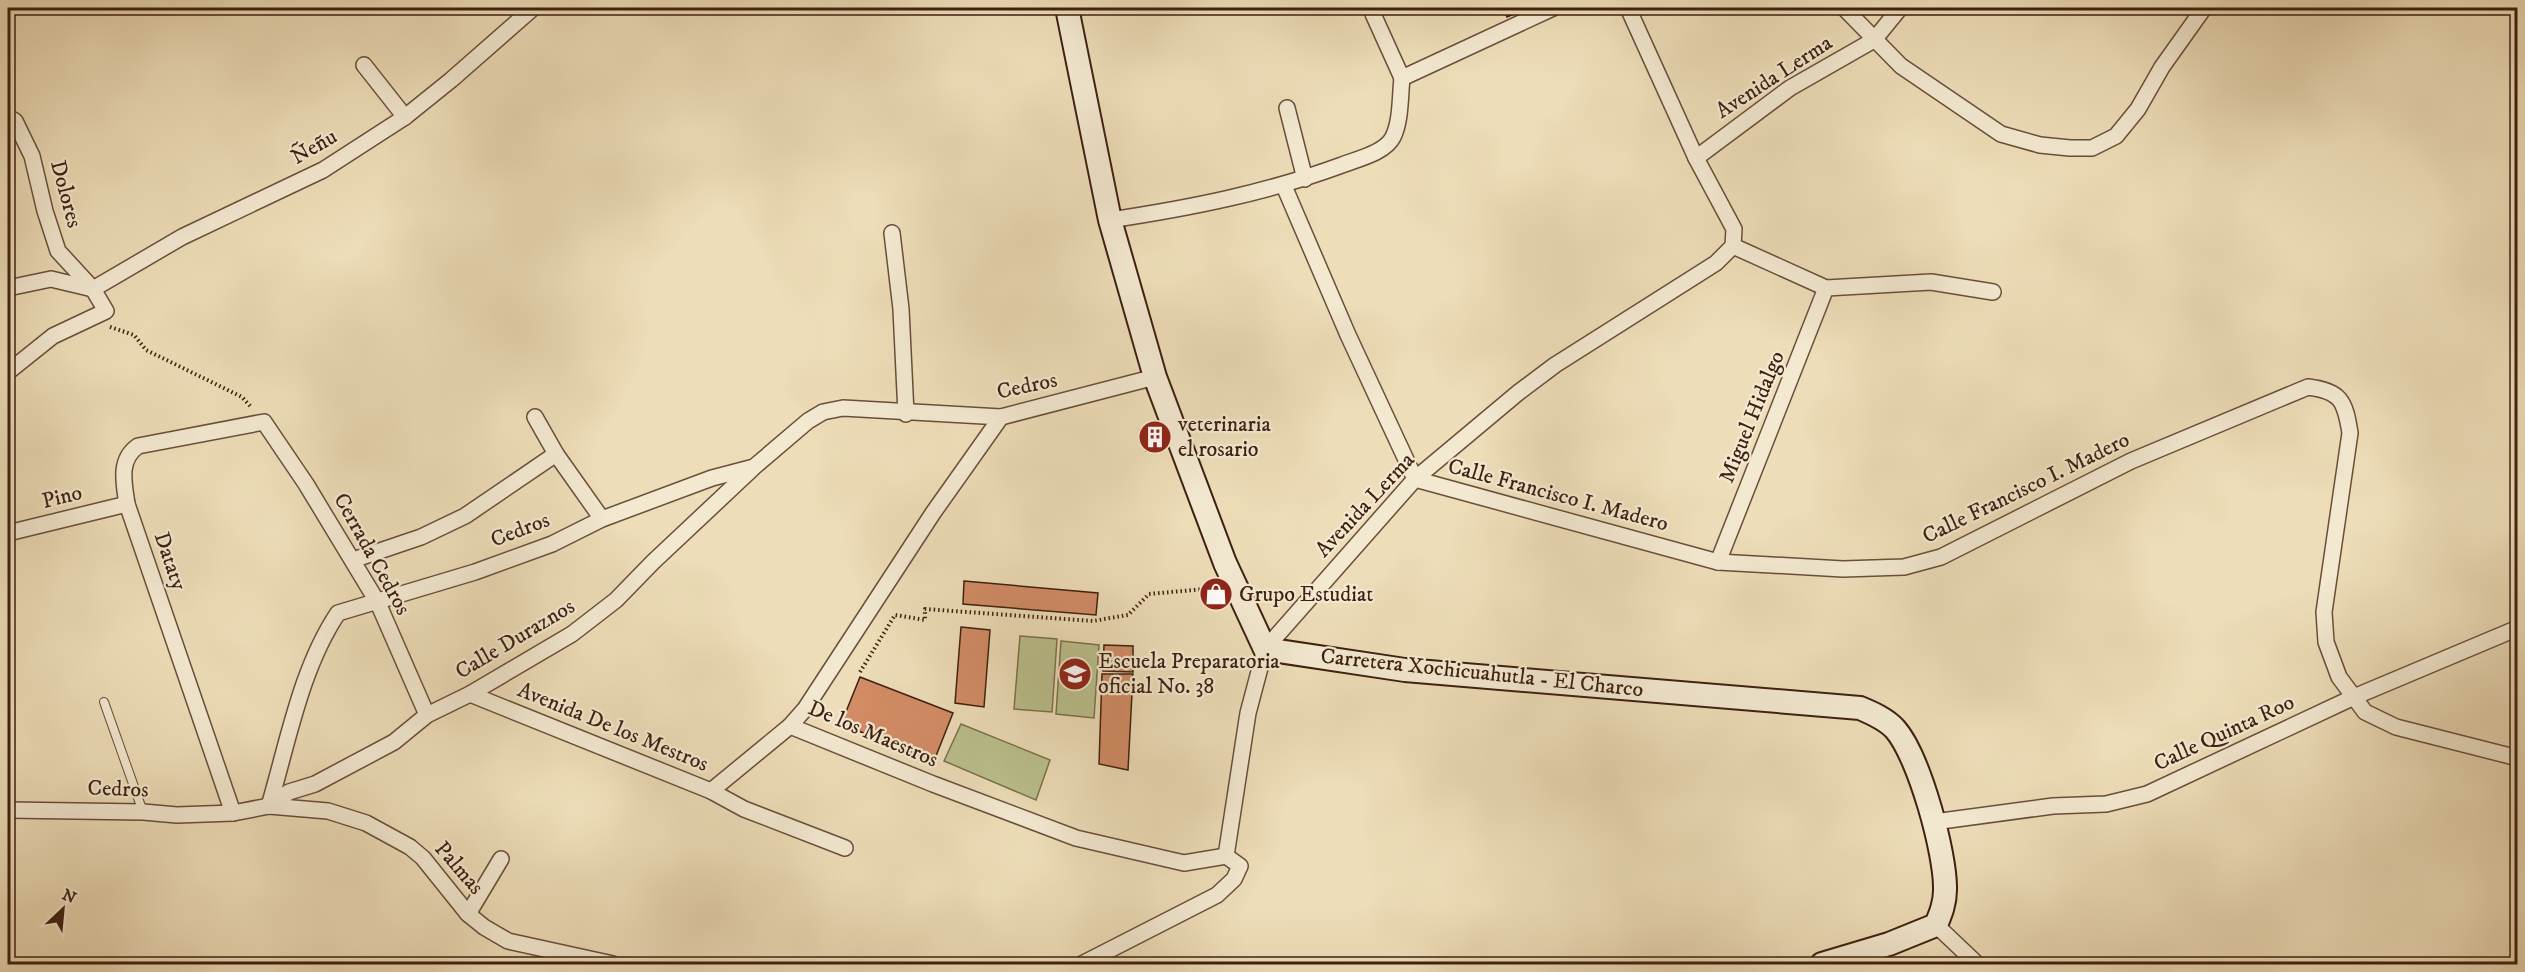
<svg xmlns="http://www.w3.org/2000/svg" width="2525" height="972" viewBox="0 0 2525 972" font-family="'IM FELL DW Pica',serif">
<rect width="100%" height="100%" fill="#edddb8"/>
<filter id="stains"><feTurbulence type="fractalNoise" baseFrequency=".00333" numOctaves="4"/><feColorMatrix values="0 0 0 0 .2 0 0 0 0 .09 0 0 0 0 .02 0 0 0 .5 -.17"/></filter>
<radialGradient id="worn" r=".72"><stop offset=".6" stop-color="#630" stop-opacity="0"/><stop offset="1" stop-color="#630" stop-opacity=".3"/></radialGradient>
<g fill="#bac08d" stroke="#7c704e" stroke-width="1.5">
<path d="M1020,636L1057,639L1052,712L1014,709Z"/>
<path d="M1061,641L1099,645L1094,718L1056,714Z"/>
<path d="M961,724L1050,760L1036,800L944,761Z"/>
</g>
<g fill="#d28c66" stroke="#3e1f10" stroke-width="1.5">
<path d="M1503,8H1528L1507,17Z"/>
<path d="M1164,423L1170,444L1146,451L1140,430Z"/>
<path d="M964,581L1098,593L1096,615L963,604Z"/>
<path d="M961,627L990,630L984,707L955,703Z"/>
<path d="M1104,645L1133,646V672L1103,671Z"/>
<path d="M1102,674H1133L1128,770L1099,764Z"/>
<path d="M860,677L953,713L934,761L841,724Z"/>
</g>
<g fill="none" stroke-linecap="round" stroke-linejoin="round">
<defs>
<path id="lane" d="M104,702L143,812"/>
<g id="street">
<path d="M1844,8L1901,66L2001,134L2040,145L2070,148H2092L2116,136L2138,109L2162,67L2204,8"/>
<path d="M1373,14L1402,78"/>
<path d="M364,65L405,117"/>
<path d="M1287,108L1305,179"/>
<path d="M8,117L15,121L32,156L45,211L58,251L93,289L106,311L53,336L8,372"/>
<path d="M1696,158L1790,88L1874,40L1900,8"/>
<path d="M1284,186L1348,335L1415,479L1718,562L1843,569L1904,567L1941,557L2131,461L2308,387C2341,391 2345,401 2350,433L2324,612L2326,642L2339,677L2365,712L2396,727L2518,758"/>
<path d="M1110,220C1190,208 1266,193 1342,165C1357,159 1385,153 1393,137C1401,121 1400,96 1402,78L1553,8"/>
<path d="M892,233L901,309L906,414"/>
<path d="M1733,246L1826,288L1931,282L1993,292"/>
<path d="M8,288L51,279L93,289"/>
<path d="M93,289L182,237L323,170L405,117L451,80L533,8"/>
<path d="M535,417L556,454L602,519"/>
<path d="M8,533L127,504"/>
<path d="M353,560L421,537L465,516L556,454"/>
<path d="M1718,562L1826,288"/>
<path d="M470,694L711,791L790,726L805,709L933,513L1001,417"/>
<path d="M790,726L933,784L1076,838L1184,863L1226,856"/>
<path d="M711,791L744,809L845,848"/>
<path d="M269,806C288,742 301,668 338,613L475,572L552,544L602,519L712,478L754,467L808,421L823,412L843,408L1001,417L1155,377"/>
<path d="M269,806L289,792L315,784L394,742L427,715L470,694L572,634L616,600L653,562L752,469"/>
<path d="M8,810L143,812L177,815L233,813L269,806L328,811L366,823L410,847L423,858L468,914L484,927L508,941L613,964"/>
<path d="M233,813L127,504C124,483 118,460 138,446L264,422L306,484L378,603L427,715"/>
<path d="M1934,822L2053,806L2106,804L2147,794L2354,697L2518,628"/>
<path d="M1226,856L1248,713L1265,649L1415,479L1519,392L1555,365L1716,263L1733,246L1734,229L1696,158L1628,8"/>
<path d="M468,914L501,859"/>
<path d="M1936,925L1977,964"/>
<path d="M1082,964L1217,895L1234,879L1240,866L1226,856"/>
</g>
<path id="secondary" d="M1067,8L1110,220L1155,377L1225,563L1265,649L1405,670L1860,708C1872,713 1886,719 1895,729C1919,756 1946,854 1945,890C1945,903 1941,913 1936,925L1889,944L1822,964"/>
</defs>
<use href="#lane" stroke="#6a4e3a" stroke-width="10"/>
<use href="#street" stroke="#6a4e3a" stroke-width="18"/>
<use href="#secondary" stroke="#3e1f10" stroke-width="26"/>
<g stroke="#3e1f10" stroke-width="4" stroke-dasharray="1.5 3" stroke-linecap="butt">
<path d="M110,327L134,335L146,350L242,397L252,408"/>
<path d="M860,672L895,615L925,620V609L1093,621L1128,615L1149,594L1216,588"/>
</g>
<use href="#lane" stroke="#f3e9d1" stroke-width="8"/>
<use href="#street" stroke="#f3e9d1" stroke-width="15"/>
<use href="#secondary" stroke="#f3e9d1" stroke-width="22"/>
</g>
<defs>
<symbol id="building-disc" viewBox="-11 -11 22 22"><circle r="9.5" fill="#8f2418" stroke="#f3e9d1"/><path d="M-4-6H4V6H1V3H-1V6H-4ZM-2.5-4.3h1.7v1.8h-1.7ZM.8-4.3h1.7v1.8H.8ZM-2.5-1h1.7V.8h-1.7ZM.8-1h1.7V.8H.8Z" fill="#fff"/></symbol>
<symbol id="shop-disc" viewBox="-11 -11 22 22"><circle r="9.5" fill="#8f2418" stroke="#f3e9d1"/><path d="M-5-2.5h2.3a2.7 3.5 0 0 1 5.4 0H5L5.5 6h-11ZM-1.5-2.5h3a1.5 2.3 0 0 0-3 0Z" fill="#fff"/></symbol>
<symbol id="school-disc" viewBox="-11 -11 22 22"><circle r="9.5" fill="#8f2418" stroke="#f3e9d1"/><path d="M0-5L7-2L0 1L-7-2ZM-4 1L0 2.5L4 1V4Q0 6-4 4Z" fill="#fff"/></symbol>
</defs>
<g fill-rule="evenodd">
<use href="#building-disc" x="1136" y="418" width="38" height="38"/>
<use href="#shop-disc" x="1197" y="575" width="38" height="38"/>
<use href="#school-disc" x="1056" y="655" width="38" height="38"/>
</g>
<g text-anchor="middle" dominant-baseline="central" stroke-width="4.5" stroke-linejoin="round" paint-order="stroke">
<g font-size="22" fill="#3e1f10" stroke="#f3e9d1">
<text transform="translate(1774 77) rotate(-33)">Avenida Lerma</text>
<text transform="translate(314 147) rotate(-30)">Ñeñu</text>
<text transform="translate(66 194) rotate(75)">Dolores</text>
<text transform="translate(1027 386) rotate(-12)">Cedros</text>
<text transform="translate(1752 417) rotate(-68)">Miguel Hidalgo</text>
<text transform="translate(2026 488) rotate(-26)">Calle Francisco I. Madero</text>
<text transform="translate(1558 495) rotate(15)">Calle Francisco I. Madero</text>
<text transform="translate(62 497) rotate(-14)">Pino</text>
<text transform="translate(1365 505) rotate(-47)">Avenida Lerma</text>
<text transform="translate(520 530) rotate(-21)">Cedros</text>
<text transform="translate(372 554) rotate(61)">Cerrada Cedros</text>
<text transform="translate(170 561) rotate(71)">Dataty</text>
<text transform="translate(515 639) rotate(-31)">Calle Duraznos</text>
<text transform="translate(1482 673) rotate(6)">Carretera Xochicuahutla - El Charco</text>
<text transform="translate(613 727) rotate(22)">Avenida De los Mestros</text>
<text transform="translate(2224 733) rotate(-25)">Calle Quinta Roo</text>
<text transform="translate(873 734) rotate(23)">De los Maestros</text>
<text transform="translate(118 789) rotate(2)">Cedros</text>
<text transform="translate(459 868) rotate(49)">Palmas</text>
</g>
<g font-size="22" fill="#3e1f10" stroke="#f3e9d1" text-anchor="start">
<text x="1178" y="424">veterinaria<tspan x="1178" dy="25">el rosario</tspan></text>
<text x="1239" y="594">Grupo Estudiat</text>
<text x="1098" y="661">Escuela Preparatoria<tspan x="1098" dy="25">oficial No. 38</tspan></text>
</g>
</g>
<rect width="2525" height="972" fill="none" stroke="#edddb8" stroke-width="30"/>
<rect x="9" y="9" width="2507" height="954" fill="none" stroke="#3e1f10" stroke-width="3"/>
<rect x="15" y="15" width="2495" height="942" fill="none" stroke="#3e1f10" stroke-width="1.5"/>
<g transform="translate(63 909) rotate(26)" stroke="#f3e9d1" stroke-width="4.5" paint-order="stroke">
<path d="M0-4.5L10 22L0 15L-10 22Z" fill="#3e1f10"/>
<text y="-9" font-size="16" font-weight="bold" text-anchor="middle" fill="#3e1f10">N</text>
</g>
<rect width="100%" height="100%" filter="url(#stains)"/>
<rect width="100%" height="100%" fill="url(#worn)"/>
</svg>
